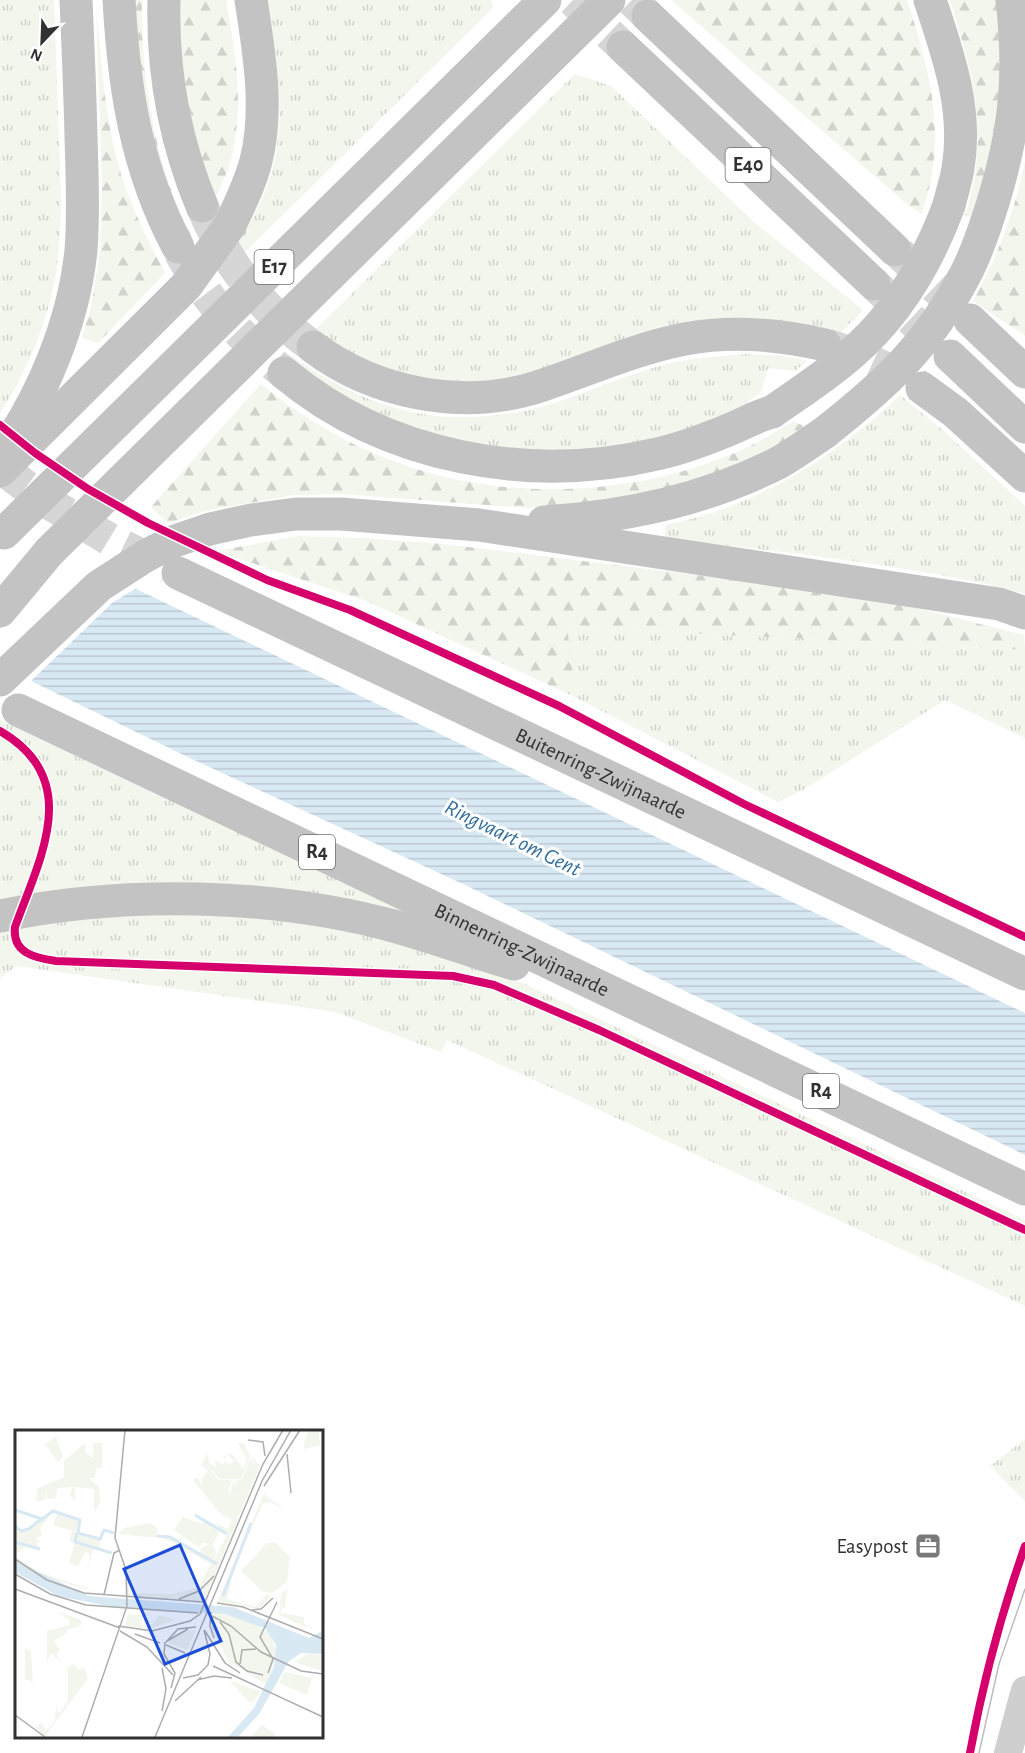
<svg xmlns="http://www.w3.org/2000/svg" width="1025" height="1753" viewBox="0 0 1025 1753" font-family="'Alegreya Sans',sans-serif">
<defs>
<pattern id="grass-tufts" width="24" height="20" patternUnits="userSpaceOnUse" patternTransform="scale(1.5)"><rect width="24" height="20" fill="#f2f6ed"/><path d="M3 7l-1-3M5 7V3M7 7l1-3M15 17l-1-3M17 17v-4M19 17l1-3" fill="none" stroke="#d0d3cc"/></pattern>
<pattern id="forest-firs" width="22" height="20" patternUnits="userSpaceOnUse" patternTransform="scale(1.5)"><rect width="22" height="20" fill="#f2f6ed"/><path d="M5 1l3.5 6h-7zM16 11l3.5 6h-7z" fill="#d0d3cc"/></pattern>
<pattern id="water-rules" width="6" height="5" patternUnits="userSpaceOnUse" patternTransform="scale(1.5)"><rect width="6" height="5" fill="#d9e9f4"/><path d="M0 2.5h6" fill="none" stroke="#bbc8d2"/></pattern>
</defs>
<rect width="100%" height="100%" fill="#fff"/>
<g fill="url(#grass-tufts)">
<path d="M0,0H54C56,46 57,91 59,137C60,173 62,210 59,247C55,304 32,365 0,413Z"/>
<path d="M267,0H491L493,8L245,252L238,244C250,223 263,201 270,178C288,121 277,57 267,0Z"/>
<path d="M575,74L611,86L755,223L863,310L839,335L800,325L484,381C444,382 403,378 366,362C348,354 331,341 314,331Z"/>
<path d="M746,354L783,356L807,361L795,371L768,368L761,392L748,401L750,405L704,426L618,447L533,453L429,435L336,394L286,358L290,355C359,403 426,428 512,413C565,405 613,378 664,365C691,358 719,356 746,354Z"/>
<path d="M900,395L945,432L1025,506V594C986,582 945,576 905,569C825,556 745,548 665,538L666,525C682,521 699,517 715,512C784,488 847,446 900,395Z"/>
<path d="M566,627L1025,650V738L945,700L803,790L778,802L573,696V674Z"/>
<path d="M0,720L456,935L475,967L525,984L1025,1220V1306L447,1040L441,1052L335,1012L17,966L0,978Z"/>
<path d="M1025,1439V1501L990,1466Z"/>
</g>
<g fill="url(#forest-firs)">
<path d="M132,0H142C140,75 156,171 192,237L189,241L149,137Z"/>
<path d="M179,0H226C236,55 245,108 230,163C227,174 220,186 216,197C198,156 186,110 181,66C179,44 180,22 179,0Z"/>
<path d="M671,0H907C930,71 949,141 921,214L907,204Z"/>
<path d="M950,0H1001L1006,81L977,220L965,215C991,138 973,74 950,0Z"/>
<path d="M96,7C102,68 105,130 126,189C136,218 151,246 165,273L98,343L82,338L91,307L100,252L102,183Z"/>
<path d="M1025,162V336L973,301C997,259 1015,210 1025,162Z"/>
<path d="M261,384C370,474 502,506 641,481C694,471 748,452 793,421L806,427L773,449L734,467L666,492L579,506L528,508L341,494L294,495L205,511L168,523L151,507Z"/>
<path d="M298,536L361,538L444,544L868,596L1024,635L1025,650L567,627L573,674V696L366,601L216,551Z"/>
</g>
<path fill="url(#water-rules)" d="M0,524L1025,1013V1155L463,884L194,760L0,666Z"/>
<path fill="#fff" d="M0,521L138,587L112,603L29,683L0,670Z"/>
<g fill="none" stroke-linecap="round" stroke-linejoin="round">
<g stroke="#d6d6d6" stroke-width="33" stroke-dasharray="33 16" stroke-linecap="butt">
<path d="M573,0L623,47"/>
<path d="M632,0L648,16"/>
<path d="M202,206C226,263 263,311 313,347"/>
<path d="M180,252C205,299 243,340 284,373"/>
<path d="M899,253L970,320"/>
<path d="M875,285L947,353"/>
<path d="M827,345C860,355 889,369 919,386"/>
<path d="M0,467L44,500L112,541L168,568"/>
</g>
<path stroke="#cfcfcf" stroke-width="28" d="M1008,1753L1025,1690"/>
<g stroke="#c3c3c3" stroke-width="33">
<path d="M119,0C124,89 136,168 178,247"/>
<path d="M164,0C162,71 175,141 202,206"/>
<path d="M930,0C948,54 968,110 958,168C956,181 952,193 949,205"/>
<path d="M648,16L895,250"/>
<path d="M623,47L874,284"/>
<path d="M986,224C1013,144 1022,84 1012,0"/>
<path d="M230,225C240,204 250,184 256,161C269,109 259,52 251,0"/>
<path d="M970,320L1025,372"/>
<path d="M313,347C374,393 460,410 534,388C584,372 633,349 685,339C733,330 778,334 825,345"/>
<path d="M950,356L1025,427"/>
<path d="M284,373C386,458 529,484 657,454C680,449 704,440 726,431C742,425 756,416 772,412"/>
<path d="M922,388L956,413L1025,476"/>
<path d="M0,456C42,399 74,321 81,250C84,213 82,174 81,137C80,91 78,46 76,0"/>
<path d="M544,522C625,517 705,500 778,463C794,454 809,443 824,433"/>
<path d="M147,555L175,541L210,529L251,520L296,514H341L479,525L999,604L1025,613"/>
<path id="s1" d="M178,573L1025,974"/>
<path d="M0,611L49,552"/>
<path id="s2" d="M18,710L1025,1189"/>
<path d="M0,916C124,890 274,893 397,927C436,938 475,952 514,964"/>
</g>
<path stroke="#bdbdbd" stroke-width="1.5" d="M979,1753L999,1664L1025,1589"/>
<g stroke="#c3c3c3" stroke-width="33">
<path d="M772,412C799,393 826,376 851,354C898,314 928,262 949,205"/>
<path d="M824,433C885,385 929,345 965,275C974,259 980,241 986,224"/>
<path d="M0,471L186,286L230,225"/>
<path d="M4,533L545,0"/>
<path d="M49,552L609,0"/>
<path d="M0,680L99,586L147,555"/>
</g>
<defs>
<g id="cycleway">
<path d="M0,425L35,453L88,489L148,523L267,580L350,610L559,706L744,804L1025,937"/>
<path d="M0,731C84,779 40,858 15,927C12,953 35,958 56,961L453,976L494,985L599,1030L1025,1230"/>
<path d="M970,1753C983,1682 1001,1614 1025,1546"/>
</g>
</defs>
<use href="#cycleway" stroke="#fff" stroke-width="11"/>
<use href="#cycleway" stroke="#d6006c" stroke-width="8"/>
</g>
<defs>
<symbol id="office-square" viewBox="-11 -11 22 22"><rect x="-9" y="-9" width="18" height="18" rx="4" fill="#797979" stroke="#fff"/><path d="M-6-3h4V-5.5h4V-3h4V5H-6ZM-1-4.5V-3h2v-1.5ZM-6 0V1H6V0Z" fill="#fff"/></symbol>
</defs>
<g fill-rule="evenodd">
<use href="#office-square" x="913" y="1531" width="30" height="30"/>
</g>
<g text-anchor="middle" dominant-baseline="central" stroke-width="6" stroke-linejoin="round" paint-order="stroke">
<g fill="#fff" stroke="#6f6f6f" stroke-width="1.5">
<rect x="725.5" y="148" width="45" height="34" rx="4.5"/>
<rect x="254.5" y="250" width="39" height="34" rx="4.5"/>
<rect x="299" y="835" width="36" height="34" rx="4.5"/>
<rect x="803" y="1074" width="36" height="34" rx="4.5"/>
</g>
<g font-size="20" font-weight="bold" fill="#313131">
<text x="748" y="165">E40</text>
<text x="274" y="267">E17</text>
<text x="317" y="852">R4</text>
<text x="821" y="1091">R4</text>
</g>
<g font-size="21" fill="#313131" stroke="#fff">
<text stroke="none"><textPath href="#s1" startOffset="468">Buitenring-Zwijnaarde</textPath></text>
<text stroke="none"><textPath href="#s2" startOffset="558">Binnenring-Zwijnaarde</textPath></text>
</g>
<g font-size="21" fill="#313131" stroke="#fff" text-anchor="end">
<text x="908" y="1546">Easypost</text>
</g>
<g font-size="22" font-style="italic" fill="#356f9d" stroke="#fff">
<text transform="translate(513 838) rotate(26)">Ringvaart om Gent</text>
</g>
</g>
<g transform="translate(15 1430)">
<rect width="308" height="308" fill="#fff"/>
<path d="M293,0H303L305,15L288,19ZM223,13L229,14L235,26L226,49H204L192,34L198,43L187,49L193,40L186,35L192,24L195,34L202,37L199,30L207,34L212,31L208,26L214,22L210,26L213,35L220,31L213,25L216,23L228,39L232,29ZM236,27L245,35L189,171L110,168L111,151L117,154L115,162L119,163L157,164L182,158L196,134L143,105L155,106L198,132L212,105L199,92L213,99L217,90L203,83L218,88L226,65L208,67L211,50L217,51L213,62H216L218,51L221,56L240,36ZM249,64L270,80L255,72L248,73L218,141L212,169L241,177L252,164L257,166L244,179L202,172ZM60,113L78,119L73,138L75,124L70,122L63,136L54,133ZM272,158L270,178L266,177V183L289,187V194L300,201L264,185L266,165ZM199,182L231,189L256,204L262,225L252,255L214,232L197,199ZM113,184L129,186L125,193L129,196L138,194L144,185L160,190L133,199L110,196ZM181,200L172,220L152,212L170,201ZM293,224L307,225V241L279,232ZM53,239L69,248L55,266L53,256ZM270,242L297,248L292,265L264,253ZM215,251L245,261L240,271L235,273Z" fill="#f2f6ed"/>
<path d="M235,30L240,36L230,62L222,66L221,51L227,49ZM198,43L203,50H211L208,67L228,65L218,88L204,82L178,50L183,48L187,56V49ZM39,80L25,98L27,105L20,109L28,111H23L21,118L28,122L11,116L0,125L22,141L88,164L39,150L17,139L0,126V95L6,100L17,97ZM57,101L86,109L84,117L92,122L54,111ZM41,181L66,190V196L51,200L52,203L39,211L45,220L41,225L49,235L36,223L32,233V201L54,195L55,190ZM10,218L16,221L18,252L10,249ZM58,234L64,239L69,238L73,248L30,306L20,297L26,293L31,300L39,293L42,273V282H45L53,271V256L56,265L69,248L51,239Z" fill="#f2f6ed"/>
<path d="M70,13V22L78,28V13H87V38L81,37L80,48H74L84,57L85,73L79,83V59L60,57V72L55,65L58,57L42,58L41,68L32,69L31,59L30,70L21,71L23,58L49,47V31ZM42,84L64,91L61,102L38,95ZM168,87L187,94L190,89L205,100L197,116L188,112L184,117L159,100ZM135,93L142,98L143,108L103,104L109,98ZM247,295L259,303L261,307H236Z" fill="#f2f6ed"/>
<path d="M41,7L48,27L43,32L30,14Z" fill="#f2f6ed"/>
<path d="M252,113H261L275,127L272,152L257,163L247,161L226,141ZM185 123a8 8 0 1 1 16 0a8 8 0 1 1-16 0Z" fill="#f2f6ed"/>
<path d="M0,131L74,166L218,177L294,208L307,201V224L286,223L274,231L244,284L223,307H213L239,278L259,237L261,215L251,199L210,184L103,178L43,166L0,142Z" fill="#d9e9f4"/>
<path fill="none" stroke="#d9e9f4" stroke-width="3" d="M0,80L27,89L38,81L65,90L63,103L85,109L89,100L99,103M180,85L212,104M0,96L6,101L14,99L26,89M62,103L60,112L97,123M142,106L155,107L202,134M0,112L25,119M208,166L236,93"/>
<path fill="none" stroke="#adadad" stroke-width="1.5" d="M233,10L248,12L250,26M272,24L276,63M249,56L285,0M0,129L32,150L69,163L188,172M0,144L35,164L71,175L183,183M0,159L105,198M90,160L89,165L99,123L105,120M164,169L184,161L199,146M202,173L228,177L308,209M237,180L246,179L258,168M196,182L195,196L199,208M197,186L216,196L246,222L286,241L308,244M205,192L214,204L221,232L232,241L248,245M103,196L137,201L175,191L185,184L248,34L268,0M105,201L132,217L158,245M190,201L210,233L225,243M120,204L145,213M152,211L173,199M151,215L170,223M225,234L227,220L241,219M198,236L308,287M147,238L151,259L147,281M253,243L258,229L245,207L262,172M168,248L183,245L193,235L195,224L189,200M182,250L199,246L217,248M156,258L160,243L149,224L150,213L163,199L181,197M160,271L186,247M0,285L30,307M67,307L112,176L111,140L100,108L110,0M140,307L247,51L276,0"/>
<path fill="#1d4ed8" fill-opacity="0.15" stroke="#1d4ed8" stroke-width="3" d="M165,115L206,211L150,234L109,139Z"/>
<rect width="308" height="308" fill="none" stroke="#313131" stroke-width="3"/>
</g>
<g transform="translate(42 42) rotate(203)" stroke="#ffffff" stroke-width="4.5" paint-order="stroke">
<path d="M0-4.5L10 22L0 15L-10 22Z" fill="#313131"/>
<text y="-9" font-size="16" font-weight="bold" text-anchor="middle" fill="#313131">N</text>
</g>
</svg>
